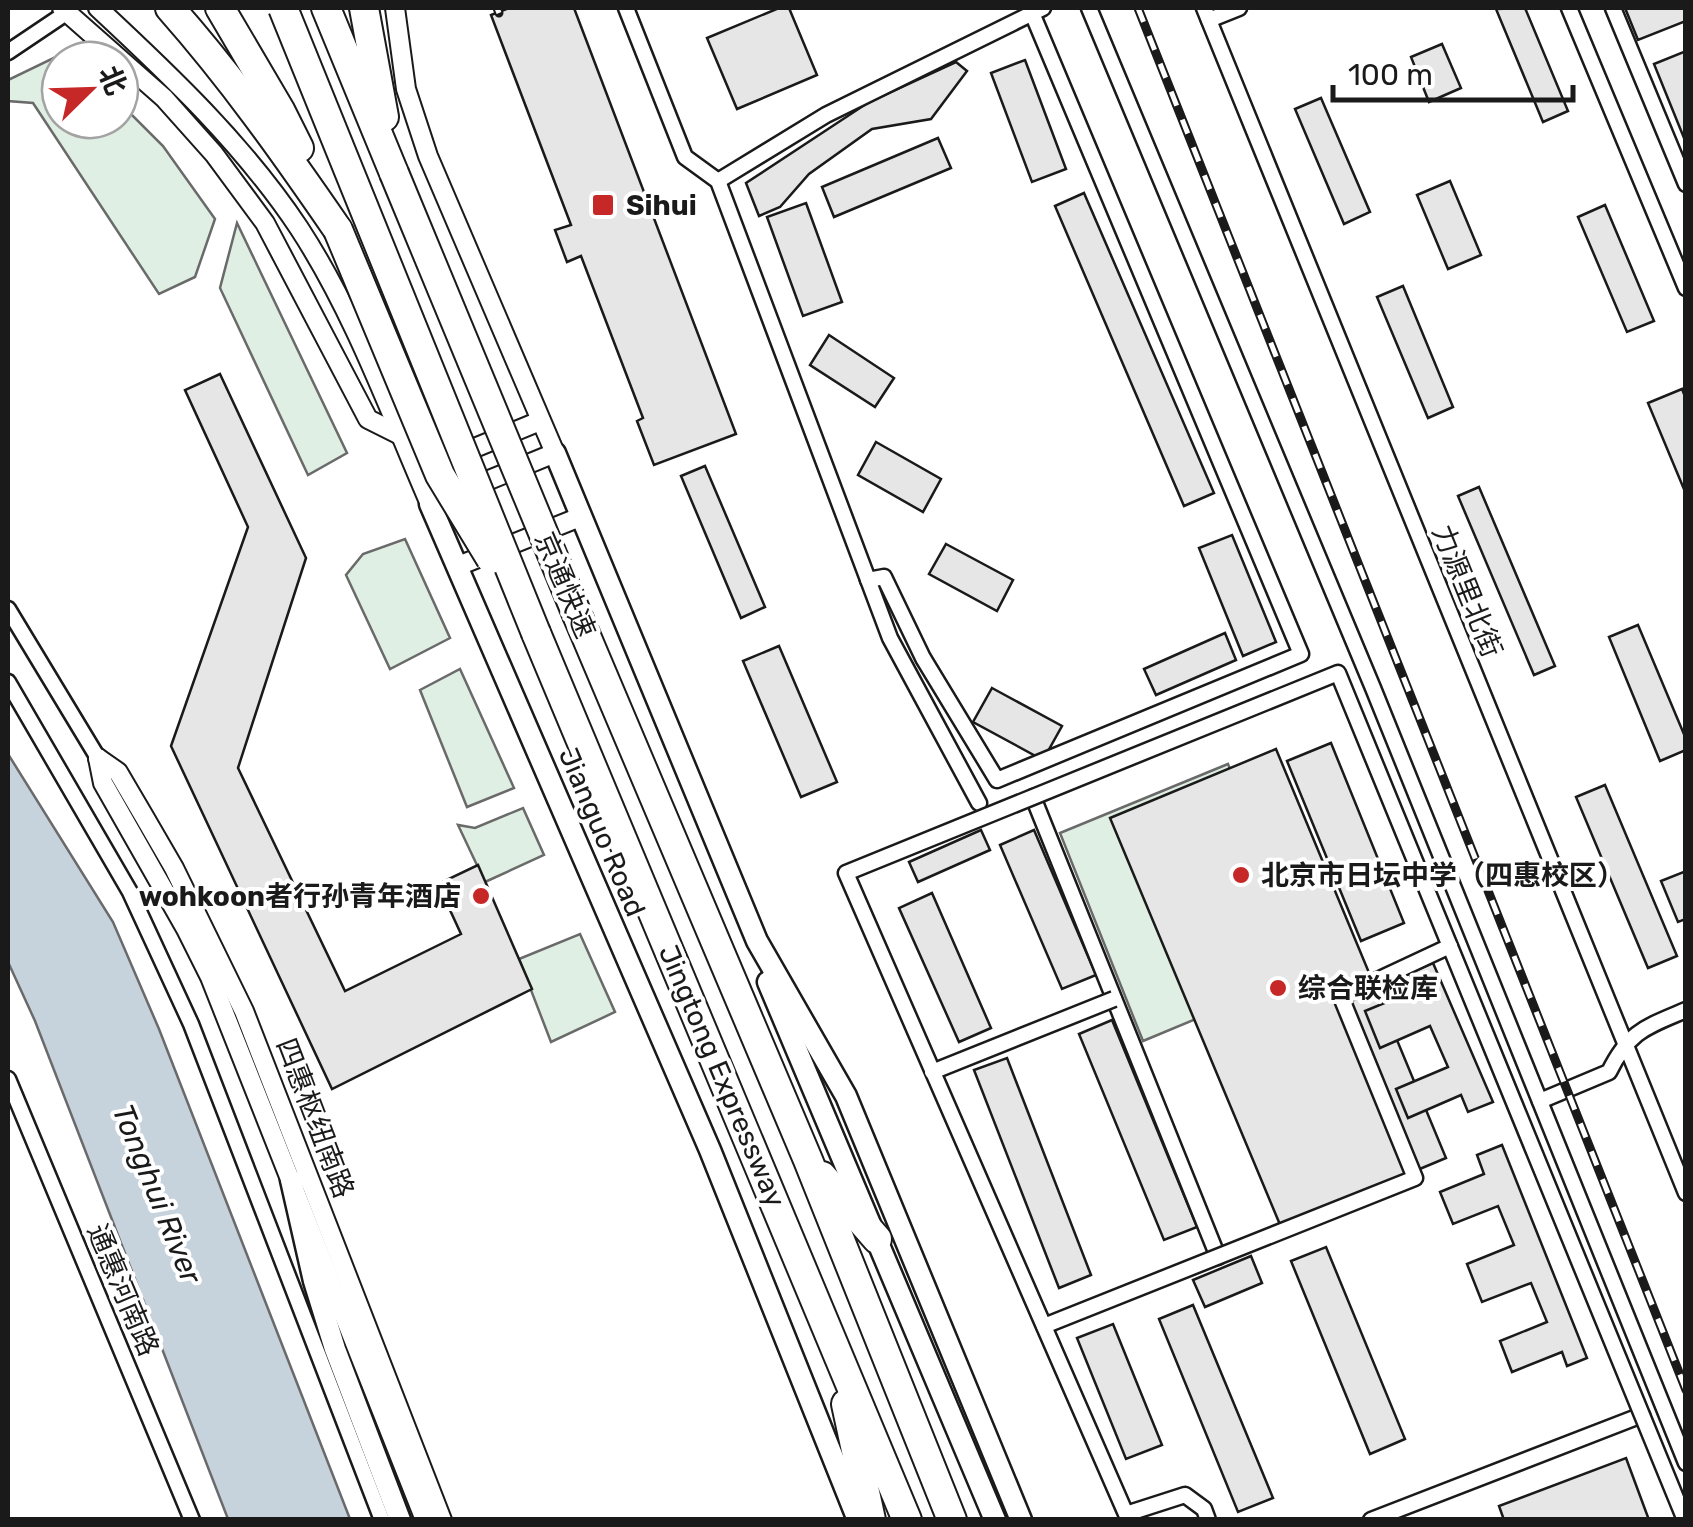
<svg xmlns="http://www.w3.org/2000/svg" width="1693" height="1527" viewBox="0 0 1693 1527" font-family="Rubik,'Noto Sans SC',sans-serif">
<rect width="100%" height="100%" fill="#fff"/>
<g fill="#e0efe3" stroke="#6a6a6a" stroke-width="2.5">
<path d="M68,51L77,60H60V120H120V103L163,146L215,219L195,277L159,294L33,103L8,101V80Z"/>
<path d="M237,223L347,453L308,475L220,288Z"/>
<path d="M405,539L450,638L390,669L346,575L363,554Z"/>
<path d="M460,669L514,788L467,807L420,690Z"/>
<path d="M1228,764L1311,971L1143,1041L1060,833Z"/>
<path d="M523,808L544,855L485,882L458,825L475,828Z"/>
<path d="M580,934L615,1012L551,1042L519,959Z"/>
</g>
<path fill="#c6d2dc" stroke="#6a6a6a" stroke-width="2.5" d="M8,754L113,922L159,1029L350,1519H228L35,1021L8,962Z"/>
<g fill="#e6e6e6" stroke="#1a1a1a" stroke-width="2.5">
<path d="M509,8H574L736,434L654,465L637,421L643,418L581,256L567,262L555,230L571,225L491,15Z"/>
<path d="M779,8H789L817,75L737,109L707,38Z"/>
<path d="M1525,8L1568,111L1543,122L1496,9Z"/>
<path d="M1625,8H1686V21L1638,40Z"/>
<path d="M1442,44L1461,88L1429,102L1411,57Z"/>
<path d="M1686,51V137L1684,138L1654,64Z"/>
<path d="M1025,60L1066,169L1032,182L991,73Z"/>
<path d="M956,62L967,71L931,119L872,129L809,174L780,207L759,216L746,183L869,102Z"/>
<path d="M1321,98L1370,212L1344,224L1295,109Z"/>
<path d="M938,138L951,168L834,217L822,187Z"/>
<path d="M1450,181L1481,255L1448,269L1417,195Z"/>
<path d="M1084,193L1214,493L1184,506L1055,206Z"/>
<path d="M806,203L842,302L803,316L767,217Z"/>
<path d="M1605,205L1654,321L1627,332L1578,217Z"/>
<path d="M1403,286L1453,407L1428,418L1377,297Z"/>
<path d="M829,335L894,378L875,407L810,365Z"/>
<path d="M220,374L306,558L238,768L345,991L461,934L438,884L478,865L532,989L332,1089L171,746L248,527L185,390Z"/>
<path d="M1682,389L1686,399V494L1648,403Z"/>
<path d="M876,442L941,479L923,512L858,475Z"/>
<path d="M705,466L765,607L741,618L681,476Z"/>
<path d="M1479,487L1555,666L1534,675L1458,496Z"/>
<path d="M1232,535L1276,642L1243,656L1199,548Z"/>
<path d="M946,544L1013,580L997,611L929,574Z"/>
<path d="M1638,625L1686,739V750L1660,761L1609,637Z"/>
<path d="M1225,633L1236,660L1156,695L1144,669Z"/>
<path d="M779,646L837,782L801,797L743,661Z"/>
<path d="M992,688L1062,726L1043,760L973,722Z"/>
<path d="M1331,743L1404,923L1361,941L1287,761Z"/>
<path d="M1276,749L1446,1158L1281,1227L1110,818Z"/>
<path d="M1605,785L1677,956L1648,968L1576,797Z"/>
<path d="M981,830L990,850L918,882L909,862Z"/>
<path d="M1034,830L1096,975L1062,989L1000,845Z"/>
<path d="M1686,871V919L1678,922L1661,881Z"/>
<path d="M932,893L991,1028L959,1042L899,908Z"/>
<path d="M1433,963L1493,1102L1468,1112L1461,1095L1408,1118L1396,1089L1448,1067L1430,1026L1380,1048L1365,1011L1416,990L1409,973Z"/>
<path d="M1112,1020L1197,1227L1164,1240L1079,1034Z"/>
<path d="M1007,1058L1091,1275L1059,1288L974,1070Z"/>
<path d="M1502,1145L1587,1358L1567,1366L1562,1352L1512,1372L1500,1341L1547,1322L1531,1283L1482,1302L1467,1264L1514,1245L1498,1206L1453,1224L1440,1192L1484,1174L1477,1155Z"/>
<path d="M1326,1247L1405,1439L1370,1454L1291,1261Z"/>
<path d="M1251,1256L1262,1283L1205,1307L1193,1280Z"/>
<path d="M1193,1305L1273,1498L1238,1512L1159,1319Z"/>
<path d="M1113,1324L1162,1445L1126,1459L1077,1338Z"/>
<path d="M1626,1458L1649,1520H1504L1499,1506Z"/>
</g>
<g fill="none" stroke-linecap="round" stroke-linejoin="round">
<defs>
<g id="minor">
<path d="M626,8L685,157L718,181L890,638L979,803"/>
<path d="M1089,8L1373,688L1686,1463"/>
<path d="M1204,8L1686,1193"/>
<path d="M1569,8L1686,288"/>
<path d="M1613,8L1686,184"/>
<path d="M1209,20L1239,8"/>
<path d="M8,52L66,13"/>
<path d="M718,181L826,115L1043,8"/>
<path d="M868,580L884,577L923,658L997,780L1301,654L1032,13"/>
<path d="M8,609L98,758"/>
<path d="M8,682L130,892L191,1024L382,1520"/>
<path d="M1033,797L1218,1257"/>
<path d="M8,1079L192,1520"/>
<path d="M1540,1101L1609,1072C1629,1031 1646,1027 1686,1010"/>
<path d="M1371,1520L1642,1415"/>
</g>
<g id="tertiary">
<path d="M62,8L164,98L214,154L265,223L368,419L400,435"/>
<path d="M98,8C170,75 243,144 299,228C354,312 390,412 430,504L443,499"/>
<path d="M395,8L406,89L428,156L555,453L467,489"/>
<path d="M426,468L540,421"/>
<path d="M458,566L580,517"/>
<path d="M98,758L118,772L145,818L174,868L244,1011L442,1520"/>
<path d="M98,758L103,783L186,929L210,977L425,1520"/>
</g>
<g id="secondary">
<path d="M555,453L757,941L846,1096L1021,1520"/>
<path d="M430,504L710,1150L858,1520"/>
<path d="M768,982L995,1520"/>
<path d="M291,1180L314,1281L335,1349L400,1520"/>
</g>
<g id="motorway">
<path d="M170,8C232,78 285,153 338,230"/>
<path d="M220,8L280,110L299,148"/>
<path d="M326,8L394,173"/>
<path d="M364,8L384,117"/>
<path d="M578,617L808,1160L952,1520"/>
<path d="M536,633L907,1520"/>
<path d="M822,1176L877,1239"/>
<path d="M846,1404L871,1520"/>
</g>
</defs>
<use href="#minor" stroke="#1a1a1a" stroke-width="19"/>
<use href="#tertiary" stroke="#1a1a1a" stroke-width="22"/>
<use href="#secondary" stroke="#1a1a1a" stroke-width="25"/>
<use href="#motorway" stroke="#1a1a1a" stroke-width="32"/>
<use href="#minor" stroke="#fff" stroke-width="14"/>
<use href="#tertiary" stroke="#fff" stroke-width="18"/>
<use href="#secondary" stroke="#fff" stroke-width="20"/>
<use href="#motorway" stroke="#fff" stroke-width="28"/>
<defs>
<g id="rail">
<path d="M497,8L499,13"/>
<path d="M1138,8L1686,1390"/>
</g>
</defs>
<use href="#rail" stroke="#1a1a1a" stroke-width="9"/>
<use href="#rail" stroke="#fff" stroke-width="5" stroke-dasharray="15" stroke-linecap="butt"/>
<defs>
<g id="minor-bridge">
<path d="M932,1072L1114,999"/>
<path d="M1044,1326L1415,1178L1341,997L1450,946"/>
<path d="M1208,1520L1204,1509L1185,1495L1126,1514L846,873L1338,673L1685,1520"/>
</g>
<g id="motorway-bridge">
<path d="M283,8L536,633"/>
<path d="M394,173L578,617"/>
<path d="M338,230L440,475L491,559"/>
</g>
</defs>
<use href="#minor-bridge" stroke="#1a1a1a" stroke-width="19" stroke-linecap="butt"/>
<use href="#motorway-bridge" stroke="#1a1a1a" stroke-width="32" stroke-linecap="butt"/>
<use href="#minor-bridge" stroke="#fff" stroke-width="14"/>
<use href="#motorway-bridge" stroke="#fff" stroke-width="28"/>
</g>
<g fill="#c62828" stroke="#fff" stroke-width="4">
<rect x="591" y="193" width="24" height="24" rx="5"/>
<circle cx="1241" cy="875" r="10"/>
<circle cx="481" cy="896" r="10"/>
<circle cx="1278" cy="988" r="10"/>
</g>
<g text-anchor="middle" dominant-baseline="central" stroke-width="8" stroke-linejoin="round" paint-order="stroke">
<g font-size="28" font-weight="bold" fill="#1a1a1a" stroke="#fff" text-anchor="start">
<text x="626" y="205">Sihui</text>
<text x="1261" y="875">北京市日坛中学（四惠校区）</text>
<text x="461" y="896" text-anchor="end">wohkoon者行孙青年酒店</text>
<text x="1298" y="988">综合联检库</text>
</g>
<g font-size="28" fill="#1a1a1a" stroke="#fff">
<text transform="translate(565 585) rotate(67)">京通快速</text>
<text transform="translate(1467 591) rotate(68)">力源里北街</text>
<text transform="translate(602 832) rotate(67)">Jianguo Road</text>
<text transform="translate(722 1076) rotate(67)">Jingtong Expressway</text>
<text transform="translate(315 1118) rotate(69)">四惠枢纽南路</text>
<text transform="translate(123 1290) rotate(67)">通惠河南路</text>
</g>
<g font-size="30" font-style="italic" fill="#1a1a1a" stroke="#fff">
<text transform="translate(157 1194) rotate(68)">Tonghui River</text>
</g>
</g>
<rect width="1693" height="1527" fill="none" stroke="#1a1a1a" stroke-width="20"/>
<g transform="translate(90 90) rotate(67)"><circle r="48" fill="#ffffff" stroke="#a3a3a3" stroke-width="2.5"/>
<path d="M0-8L18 38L0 25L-18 38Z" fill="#c62828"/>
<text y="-15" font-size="28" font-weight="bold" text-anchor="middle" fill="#1a1a1a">北</text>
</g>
<path d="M1333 85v15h240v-15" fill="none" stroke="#1a1a1a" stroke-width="5"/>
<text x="1348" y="85" font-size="30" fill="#1a1a1a" stroke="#ffffff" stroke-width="8" paint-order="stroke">100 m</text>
</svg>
